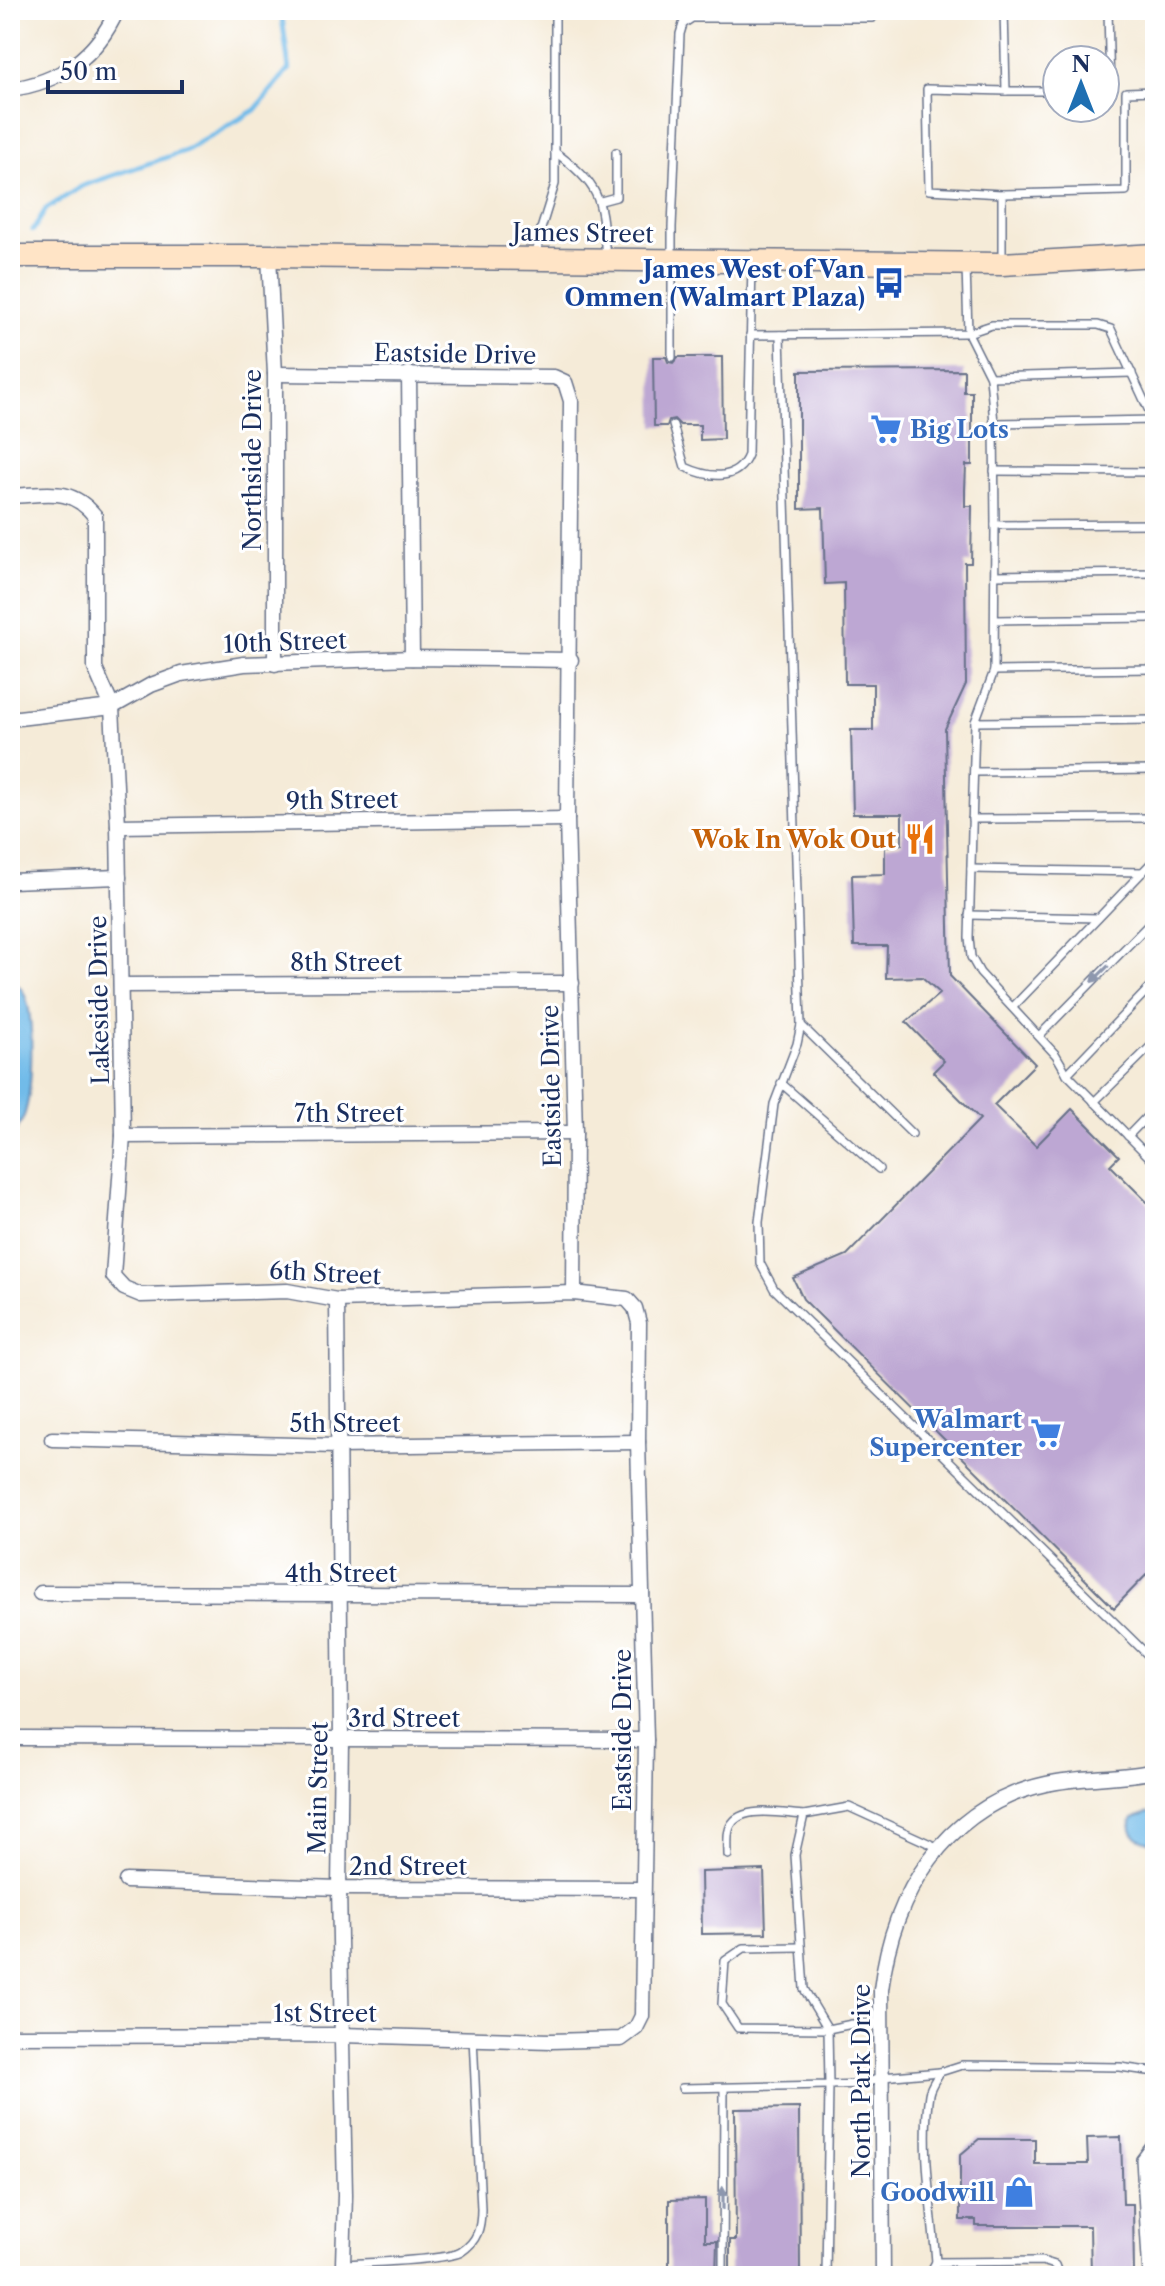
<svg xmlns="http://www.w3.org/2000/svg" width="1165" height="2286" viewBox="0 0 1165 2286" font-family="'Libre Caslon Text',serif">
<rect width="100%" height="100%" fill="#fff"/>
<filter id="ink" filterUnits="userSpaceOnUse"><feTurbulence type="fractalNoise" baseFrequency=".0125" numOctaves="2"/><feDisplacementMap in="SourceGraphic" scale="16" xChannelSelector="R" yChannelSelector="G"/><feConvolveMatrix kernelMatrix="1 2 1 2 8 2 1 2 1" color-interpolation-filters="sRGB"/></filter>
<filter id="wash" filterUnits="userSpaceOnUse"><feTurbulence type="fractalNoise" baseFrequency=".006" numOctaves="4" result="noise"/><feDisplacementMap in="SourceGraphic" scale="32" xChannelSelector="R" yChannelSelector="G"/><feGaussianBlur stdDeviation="1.8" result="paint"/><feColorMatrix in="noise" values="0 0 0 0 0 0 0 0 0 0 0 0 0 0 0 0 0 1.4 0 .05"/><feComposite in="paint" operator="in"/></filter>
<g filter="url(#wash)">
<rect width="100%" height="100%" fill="#f5ebd8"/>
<g fill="#71bbe9" stroke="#4675a4" stroke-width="2">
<path d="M10,980C17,983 24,990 26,998C34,1020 32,1082 27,1105C25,1117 18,1130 10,1138Z"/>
<path d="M1155,1811V1844C1141,1840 1124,1835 1133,1818Z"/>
</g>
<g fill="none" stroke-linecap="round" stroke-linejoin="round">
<path stroke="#71bbe9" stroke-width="5" d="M33,230L46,209L82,186L185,151L255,110L289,69L281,10"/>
</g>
<g id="blocks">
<g fill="#bda7d3">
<path d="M653,357H666L668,362L673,363L678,357H722L723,439L700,440V425H680L674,419L669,420L667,426H654Z"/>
<path d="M964,370V392H972V465H966L965,490V506H972L971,563H965L966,684L945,729L950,976L1035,1064L994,1105L1036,1146L1072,1109L1119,1156L1110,1165L1155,1210V1566L1114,1608L803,1299L793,1278L847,1255L980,1119L933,1072L944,1061L906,1022L940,993L922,977L886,978L887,946H854L852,875L885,874V846L902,844V814H853L851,730H873V684H845L844,583L825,584L823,508L799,509V371Z"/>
<path d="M764,1870L766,1933L702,1934L701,1872Z"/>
<path d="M799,2108L800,2276H730V2240H736L735,2109Z"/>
<path d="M1121,2137L1123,2204H1133L1134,2276H1091L1090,2226H976V2220H960V2155L979,2139H1035V2164H1088L1087,2138Z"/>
<path d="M705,2199V2241H717L716,2276H669V2200Z"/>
</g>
</g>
</g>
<g filter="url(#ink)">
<use href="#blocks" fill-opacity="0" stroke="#677189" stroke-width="2"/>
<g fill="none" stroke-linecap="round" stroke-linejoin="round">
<defs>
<g id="lane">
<path d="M1004,10L1006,91H1057"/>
<path d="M1108,10L1110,92"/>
<path d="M555,152C604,188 601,201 606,257"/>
<path d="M1002,194L929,190L927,89L1006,91"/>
<path d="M601,201L616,197V152"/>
<path d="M536,256L541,229L555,184V17"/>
<path d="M1002,262V194L1126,191V92L1155,91"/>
<path d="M966,266L968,333L990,377L994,423L995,525L994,671L975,722L969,938L971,957L980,973L1056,1055L1067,1074L1155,1163"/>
<path d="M750,335L968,333L992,325H1098L1111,329L1155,424"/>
<path d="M780,335L801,1025L797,1044L774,1104L759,1222L760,1263L774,1289L1155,1662"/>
<path d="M672,357V227L680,34L683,24L692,18H872L882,10"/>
<path d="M990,377L1132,373"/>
<path d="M994,423L1155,420"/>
<path d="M673,425L685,467C707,477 737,483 748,455L752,263"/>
<path d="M994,471L1155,472"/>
<path d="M995,525L1155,524"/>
<path d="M995,575L1155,573"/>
<path d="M995,620L1155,618"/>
<path d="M994,671L1155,669"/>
<path d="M975,722L1155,720"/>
<path d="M974,772L1155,770"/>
<path d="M972,819L1155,818"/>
<path d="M971,869L1143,872"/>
<path d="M969,915L1098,918"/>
<path d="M1013,1007L1155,859"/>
<path d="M801,1025L912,1134"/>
<path d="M1039,1036L1155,918"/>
<path d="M1067,1074L1155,982"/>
<path d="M781,1083L879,1169"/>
<path d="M1094,1102L1155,1042"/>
<path d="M1128,1136L1155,1108"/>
<path d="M728,1855C728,1848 727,1837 729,1830C736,1803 783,1814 804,1815"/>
<path d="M801,1947L744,1948L725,1961L722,2004L738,2028L828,2029"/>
<path d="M828,2029L804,1989L795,1855L804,1815L849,1807L939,1848"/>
<path d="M682,2088L829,2085L828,2029L852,2024L881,2023"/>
<path d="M936,2262C932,2208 921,2147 929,2094C930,2087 936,2079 940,2072L962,2065L1120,2067L1155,2072"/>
<path d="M343,2264C364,2263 449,2260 461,2252C478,2241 481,2227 481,2209L473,2037"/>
<path d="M723,2276L724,2088"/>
<path d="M826,2276L829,2085L864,2084L882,2077L940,2072"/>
<path d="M928,2276L936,2262L1042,2261L1055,2265L1059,2276"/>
<path d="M1147,2276L1140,2159L1149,2147L1155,2148"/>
</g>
<g id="street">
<path d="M10,89C59,83 97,56 117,10"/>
<path d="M269,256L275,374V664"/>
<path d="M275,374L554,377L565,382L571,401L567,819L575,1133L574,1293"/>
<path d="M409,374L412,658"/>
<path d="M10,496C46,495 70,485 95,516V668L112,707L118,826L123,1136L113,1276L124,1288L141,1295L287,1291L337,1300L574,1293L627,1299L635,1308L639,1323L638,1442L646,1740L642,2016L636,2028L621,2039L551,2041L341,2035L11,2036"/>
<path d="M10,719L112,707L151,685L181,674L244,664L412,658L571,660"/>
<path d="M118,826L567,819"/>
<path d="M10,881L119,877"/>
<path d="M121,985L572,983"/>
<path d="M123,1136L575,1133"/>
<path d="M337,1300L341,1740L339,1888L345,2195L343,2264L347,2276"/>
<path d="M52,1439L337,1446L638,1442"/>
<path d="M40,1593L642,1595"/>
<path d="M19,1738L646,1740"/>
<path d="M126,1881L339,1888L642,1889"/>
<path d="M883,2276L881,1990C892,1894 946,1806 1046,1784C1082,1776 1119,1779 1155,1771"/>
</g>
<path id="secondary" d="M10,256H269L1002,264L1155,255"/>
</defs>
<use href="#lane" stroke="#677189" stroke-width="10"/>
<use href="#street" stroke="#677189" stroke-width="17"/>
<use href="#secondary" stroke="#677189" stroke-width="25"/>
<use href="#lane" stroke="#fff" stroke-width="7"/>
<use href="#street" stroke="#fff" stroke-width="14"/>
<use href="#secondary" stroke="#ffe4c6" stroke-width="22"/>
</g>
<defs><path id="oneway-solid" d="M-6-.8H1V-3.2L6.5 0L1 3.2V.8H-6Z" transform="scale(2)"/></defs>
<g fill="#8d97ae">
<use href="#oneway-solid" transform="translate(1100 974) rotate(135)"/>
<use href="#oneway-solid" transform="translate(723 2198) rotate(-90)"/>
</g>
</g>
<defs>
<symbol id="bus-bare" viewBox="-9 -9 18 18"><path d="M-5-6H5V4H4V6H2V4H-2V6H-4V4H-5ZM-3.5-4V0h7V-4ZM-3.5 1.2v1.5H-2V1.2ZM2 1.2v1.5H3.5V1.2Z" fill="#1a4fb4" stroke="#fff" stroke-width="2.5" paint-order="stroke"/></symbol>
<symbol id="supermarket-bare" viewBox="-9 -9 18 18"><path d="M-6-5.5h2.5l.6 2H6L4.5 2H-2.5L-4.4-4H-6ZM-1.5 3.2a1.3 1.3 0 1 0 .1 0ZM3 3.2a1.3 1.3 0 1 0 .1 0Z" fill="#3f7fe0" stroke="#fff" stroke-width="2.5" paint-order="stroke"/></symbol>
<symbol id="restaurant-bare" viewBox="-9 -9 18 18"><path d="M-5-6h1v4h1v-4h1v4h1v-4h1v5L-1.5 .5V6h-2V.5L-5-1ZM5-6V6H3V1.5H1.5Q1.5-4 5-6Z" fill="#e8710a" stroke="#fff" stroke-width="2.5" paint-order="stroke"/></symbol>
<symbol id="shop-bare" viewBox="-9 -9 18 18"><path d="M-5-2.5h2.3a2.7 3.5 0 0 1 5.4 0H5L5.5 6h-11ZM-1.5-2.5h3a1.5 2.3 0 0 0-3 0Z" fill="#3f7fe0" stroke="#fff" stroke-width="2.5" paint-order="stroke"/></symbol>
</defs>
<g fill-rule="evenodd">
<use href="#bus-bare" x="867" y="261" width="44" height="44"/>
<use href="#supermarket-bare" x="864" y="407" width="44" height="44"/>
<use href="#restaurant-bare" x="898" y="817" width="44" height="44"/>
<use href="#supermarket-bare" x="1024" y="1411" width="44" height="44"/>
<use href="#shop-bare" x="997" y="2170" width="44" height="44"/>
</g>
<g text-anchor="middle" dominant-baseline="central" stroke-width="6" stroke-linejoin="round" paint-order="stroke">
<g font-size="24" fill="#1b2f5e" stroke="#fff">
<text transform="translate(583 233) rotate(1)">James Street</text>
<text transform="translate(455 354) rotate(1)">Eastside Drive</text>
<text transform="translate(252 460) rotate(-90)">Northside Drive</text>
<text transform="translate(285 642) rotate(-2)">10th Street</text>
<text transform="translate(342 800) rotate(-1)">9th Street</text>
<text x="346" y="962">8th Street</text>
<text transform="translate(99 1000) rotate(-91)">Lakeside Drive</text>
<text transform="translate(551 1086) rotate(-91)">Eastside Drive</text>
<text x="349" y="1113">7th Street</text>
<text transform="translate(325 1273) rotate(3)">6th Street</text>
<text x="345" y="1423">5th Street</text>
<text x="341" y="1573">4th Street</text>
<text x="404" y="1718">3rd Street</text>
<text transform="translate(622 1730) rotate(-90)">Eastside Drive</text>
<text transform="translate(318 1788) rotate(-89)">Main Street</text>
<text x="408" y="1866">2nd Street</text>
<text x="325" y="2013">1st Street</text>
<text transform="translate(861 2081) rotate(-90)">North Park Drive</text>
</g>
<g font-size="24" font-weight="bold" fill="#164399" stroke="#fff" text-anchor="end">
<text x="865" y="269">James West of Van<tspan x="865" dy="28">Ommen (Walmart Plaza)</tspan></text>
</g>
<g font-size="24" font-weight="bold" fill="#366cbe" stroke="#fff" text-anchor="end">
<text x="910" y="429" text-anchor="start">Big Lots</text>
<text x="1022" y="1419">Walmart<tspan x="1022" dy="28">Supercenter</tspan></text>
<text x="995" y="2192">Goodwill</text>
</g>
<g font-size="24" font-weight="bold" fill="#c56008" stroke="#fff" text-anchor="end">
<text x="896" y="839">Wok In Wok Out</text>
</g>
</g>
<rect width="1165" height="2286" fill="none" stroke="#fff" stroke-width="40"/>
<g transform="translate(1081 84)"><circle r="38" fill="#ffffff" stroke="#a4acbf" stroke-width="2"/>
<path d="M0-6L14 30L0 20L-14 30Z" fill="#1f6fb2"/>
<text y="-12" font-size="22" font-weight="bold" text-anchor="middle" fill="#1b2f5e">N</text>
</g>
<path d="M48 80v12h134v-12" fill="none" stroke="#1b2f5e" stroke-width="4"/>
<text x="60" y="80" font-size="24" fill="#1b2f5e" stroke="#ffffff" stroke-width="6" paint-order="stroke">50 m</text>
</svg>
